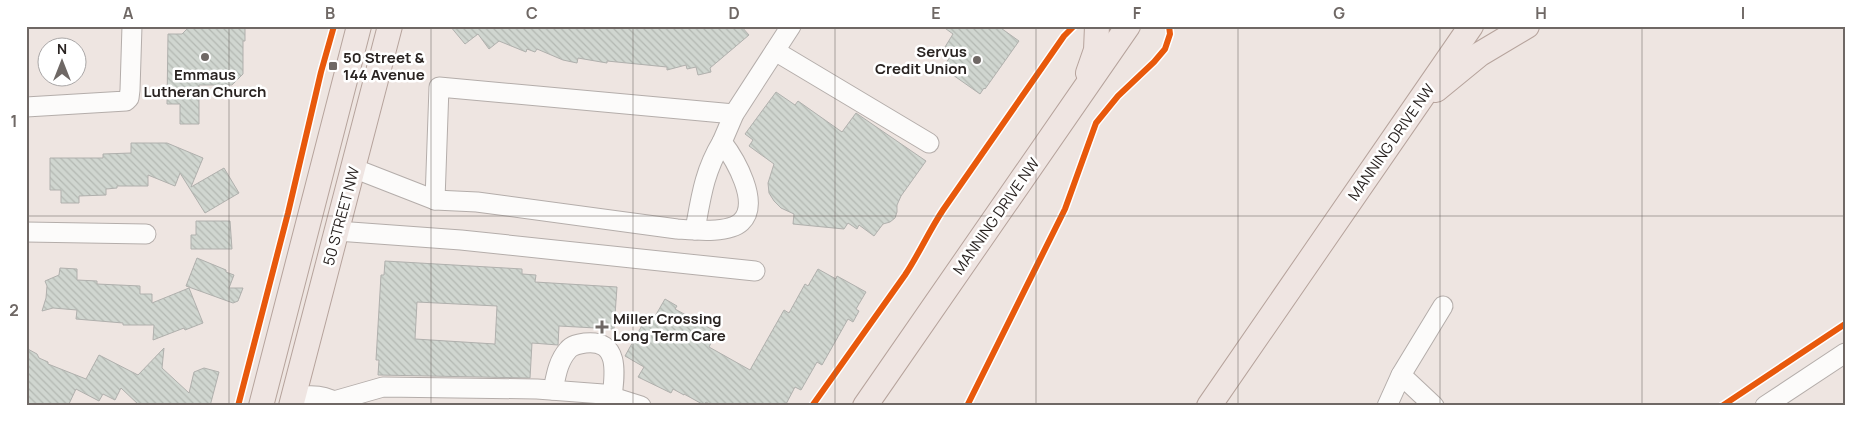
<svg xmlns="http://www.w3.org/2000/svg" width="1871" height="432" viewBox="0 0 1871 432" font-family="Manrope,sans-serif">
<defs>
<pattern id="building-back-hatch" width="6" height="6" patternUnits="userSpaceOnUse" patternTransform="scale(1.25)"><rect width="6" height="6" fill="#d0d6d0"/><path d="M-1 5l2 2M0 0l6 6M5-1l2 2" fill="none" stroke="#b3b8b2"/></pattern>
</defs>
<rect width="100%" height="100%" fill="#eee5e1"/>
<g fill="url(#building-back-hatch)" stroke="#b0b0ad" fill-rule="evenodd">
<path d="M190,26H245V41H243V74L232,85H199V124H180V104H167L168,34H182Z"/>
<path d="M450,26H741L749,35L710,68L711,72L698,75L696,67L687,69L686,65L667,70V67L607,61V63L578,58L577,63L563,60L537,49L535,52L527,49L526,52L499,41L489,49L478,34L465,44Z"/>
<path d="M942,26H998L1019,41L985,89L984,88L980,94L943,68L953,52L945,47L953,34Z"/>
<path d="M776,92L795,105L798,101L842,132L856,113L926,161L901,196L897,205V212L895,218L890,222L883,224L874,236L859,225L857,229L848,223L844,229L793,224L794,214L781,208L774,201L769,193L768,183L774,164L749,146L753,140L745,134Z"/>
<path d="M131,143H167L203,158L191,187L224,168L239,193L205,213L180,173L175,186L148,175V186H117V188L106,189V195L79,196V203H61V190H50V158H103V154L131,153Z"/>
<path d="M196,221H230L232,249H191V235H196Z"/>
<path d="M197,258L226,270V272L234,275L229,288H243L238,301L233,303L186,286Z"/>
<path d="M385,261L522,269V274L536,275L535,282L617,287L614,329L559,326L558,345L532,343L530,378L378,375L379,360H376L381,275H384ZM417,302L497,306L495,344L415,339Z"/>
<path d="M60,268L77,269V280L97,281V284L140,286V294H152V303L189,288L203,323L185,330L184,328L153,340L154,325H123V323L76,319L77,310L53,308L42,311L46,298L47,286L45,281L59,275Z"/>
<path d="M818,269L836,279L837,276L866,292L856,309L859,311L853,322L848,319L822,365L817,362L801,390L795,387L785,406H713L706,402L704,405L684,394V395L673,389L671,393L638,377L644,367L625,356L645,320L647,321L650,316L654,318L665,299L677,306L675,309L713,330L707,340L711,343L709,347L750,370L784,310L789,313L805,284L808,286Z"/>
<path d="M26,348L37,354L39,358L48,362V364L86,379L99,355L138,375L164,348L162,368L189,393L194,372L204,368L219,372L210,406H140L121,388L115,400L103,394L99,401L76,389L68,406H26Z"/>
</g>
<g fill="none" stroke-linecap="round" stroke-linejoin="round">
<defs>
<g id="minor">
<path d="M775,51L929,143"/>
<path d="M26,107L126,101L129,98L130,90L132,26"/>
<path d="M353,168L435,200L477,202L677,229C693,230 728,234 741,222C761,203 735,159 722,142L734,114L791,26"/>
<path d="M435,200L439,87L734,114"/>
<path d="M695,230C701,197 704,172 722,142"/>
<path d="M337,231L461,240L755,271"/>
<path d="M26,232L146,234"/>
<path d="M1401,375L1443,306"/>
<path d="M553,390C556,376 558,361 568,350C572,345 578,344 585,343C620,339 615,374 612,397"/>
<path d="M294,397C311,395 326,394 341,406"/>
<path d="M334,401L383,387L537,389L603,394L641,406"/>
<path d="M1387,406L1401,375L1434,406"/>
<path d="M1765,406L1845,353"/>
</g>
<g id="major">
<path d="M1088,73L1096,50L1097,26"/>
<path d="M1436,90L1480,54L1527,26"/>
<path d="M261,406L359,26"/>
<path d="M291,406L390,26"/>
<path d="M865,406L1128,26"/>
<path d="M1209,406L1471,26"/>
</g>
</defs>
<use href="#minor" stroke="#b4adaa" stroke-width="21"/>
<use href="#major" stroke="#b6a39c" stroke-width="26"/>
<use href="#minor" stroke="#fcfbfa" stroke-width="19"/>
<use href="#major" stroke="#efe5e2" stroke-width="24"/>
<defs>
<g id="cycleway">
<path d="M238,406L288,213L321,72L334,26"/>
<path d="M812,406L905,275C919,254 929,231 943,210L1064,36L1074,26"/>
<path d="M967,406L1065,209L1096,123L1118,96L1154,62L1165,49L1170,34L1169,26"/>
<path d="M1722,406L1845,324"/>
</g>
</defs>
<use href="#cycleway" stroke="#fff" stroke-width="9"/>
<use href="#cycleway" stroke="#e8590c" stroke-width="6"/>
</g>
<path fill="none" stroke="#6f6865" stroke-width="1" stroke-opacity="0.55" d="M229,26V406M431,26V406M633,26V406M835,26V406M1036,26V406M1238,26V406M1440,26V406M1642,26V406M26,216H1845"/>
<g fill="#6f6865" stroke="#fff" stroke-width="2">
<circle cx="205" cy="57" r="5"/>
<circle cx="977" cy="60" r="5"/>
<rect x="328" y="61" width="10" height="10" rx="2.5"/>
<path d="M599.5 319.5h5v5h5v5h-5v5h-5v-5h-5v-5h5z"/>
</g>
<g text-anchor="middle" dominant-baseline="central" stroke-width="5" stroke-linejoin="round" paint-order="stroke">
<g font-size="15" font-weight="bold" fill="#2a2422" stroke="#fff" text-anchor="start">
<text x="967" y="51" text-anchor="end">Servus<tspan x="967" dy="17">Credit Union</tspan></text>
<text x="343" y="57">50 Street &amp;<tspan x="343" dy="17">144 Avenue</tspan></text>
<text x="205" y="74" text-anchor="middle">Emmaus<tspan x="205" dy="17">Lutheran Church</tspan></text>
<text x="613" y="318">Miller Crossing<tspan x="613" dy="17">Long Term Care</tspan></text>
</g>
<g font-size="15" fill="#2a2422" stroke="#fff">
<text transform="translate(1391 142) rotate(-55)">MANNING DRIVE NW</text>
<text transform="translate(341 216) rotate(-75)">50 STREET NW</text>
<text transform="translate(996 216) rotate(-55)">MANNING DRIVE NW</text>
</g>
</g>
<rect width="1871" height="432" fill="none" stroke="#ffffff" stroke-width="55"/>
<g transform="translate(62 62)"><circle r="24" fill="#ffffff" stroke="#aaa7a7"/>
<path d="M0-4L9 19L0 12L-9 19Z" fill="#6f6865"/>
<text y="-8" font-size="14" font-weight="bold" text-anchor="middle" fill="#2a2422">N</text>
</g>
<rect x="28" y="28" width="1816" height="376" fill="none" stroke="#6f6865" stroke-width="2"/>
<g font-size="16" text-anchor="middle" font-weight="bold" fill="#6f6865">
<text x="128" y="19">A</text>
<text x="330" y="19">B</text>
<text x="532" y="19">C</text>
<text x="734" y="19">D</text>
<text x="936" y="19">E</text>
<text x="1137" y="19">F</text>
<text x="1339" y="19">G</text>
<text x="1541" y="19">H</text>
<text x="1743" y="19">I</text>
<text x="14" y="127">1</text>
<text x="14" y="316">2</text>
</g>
</svg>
